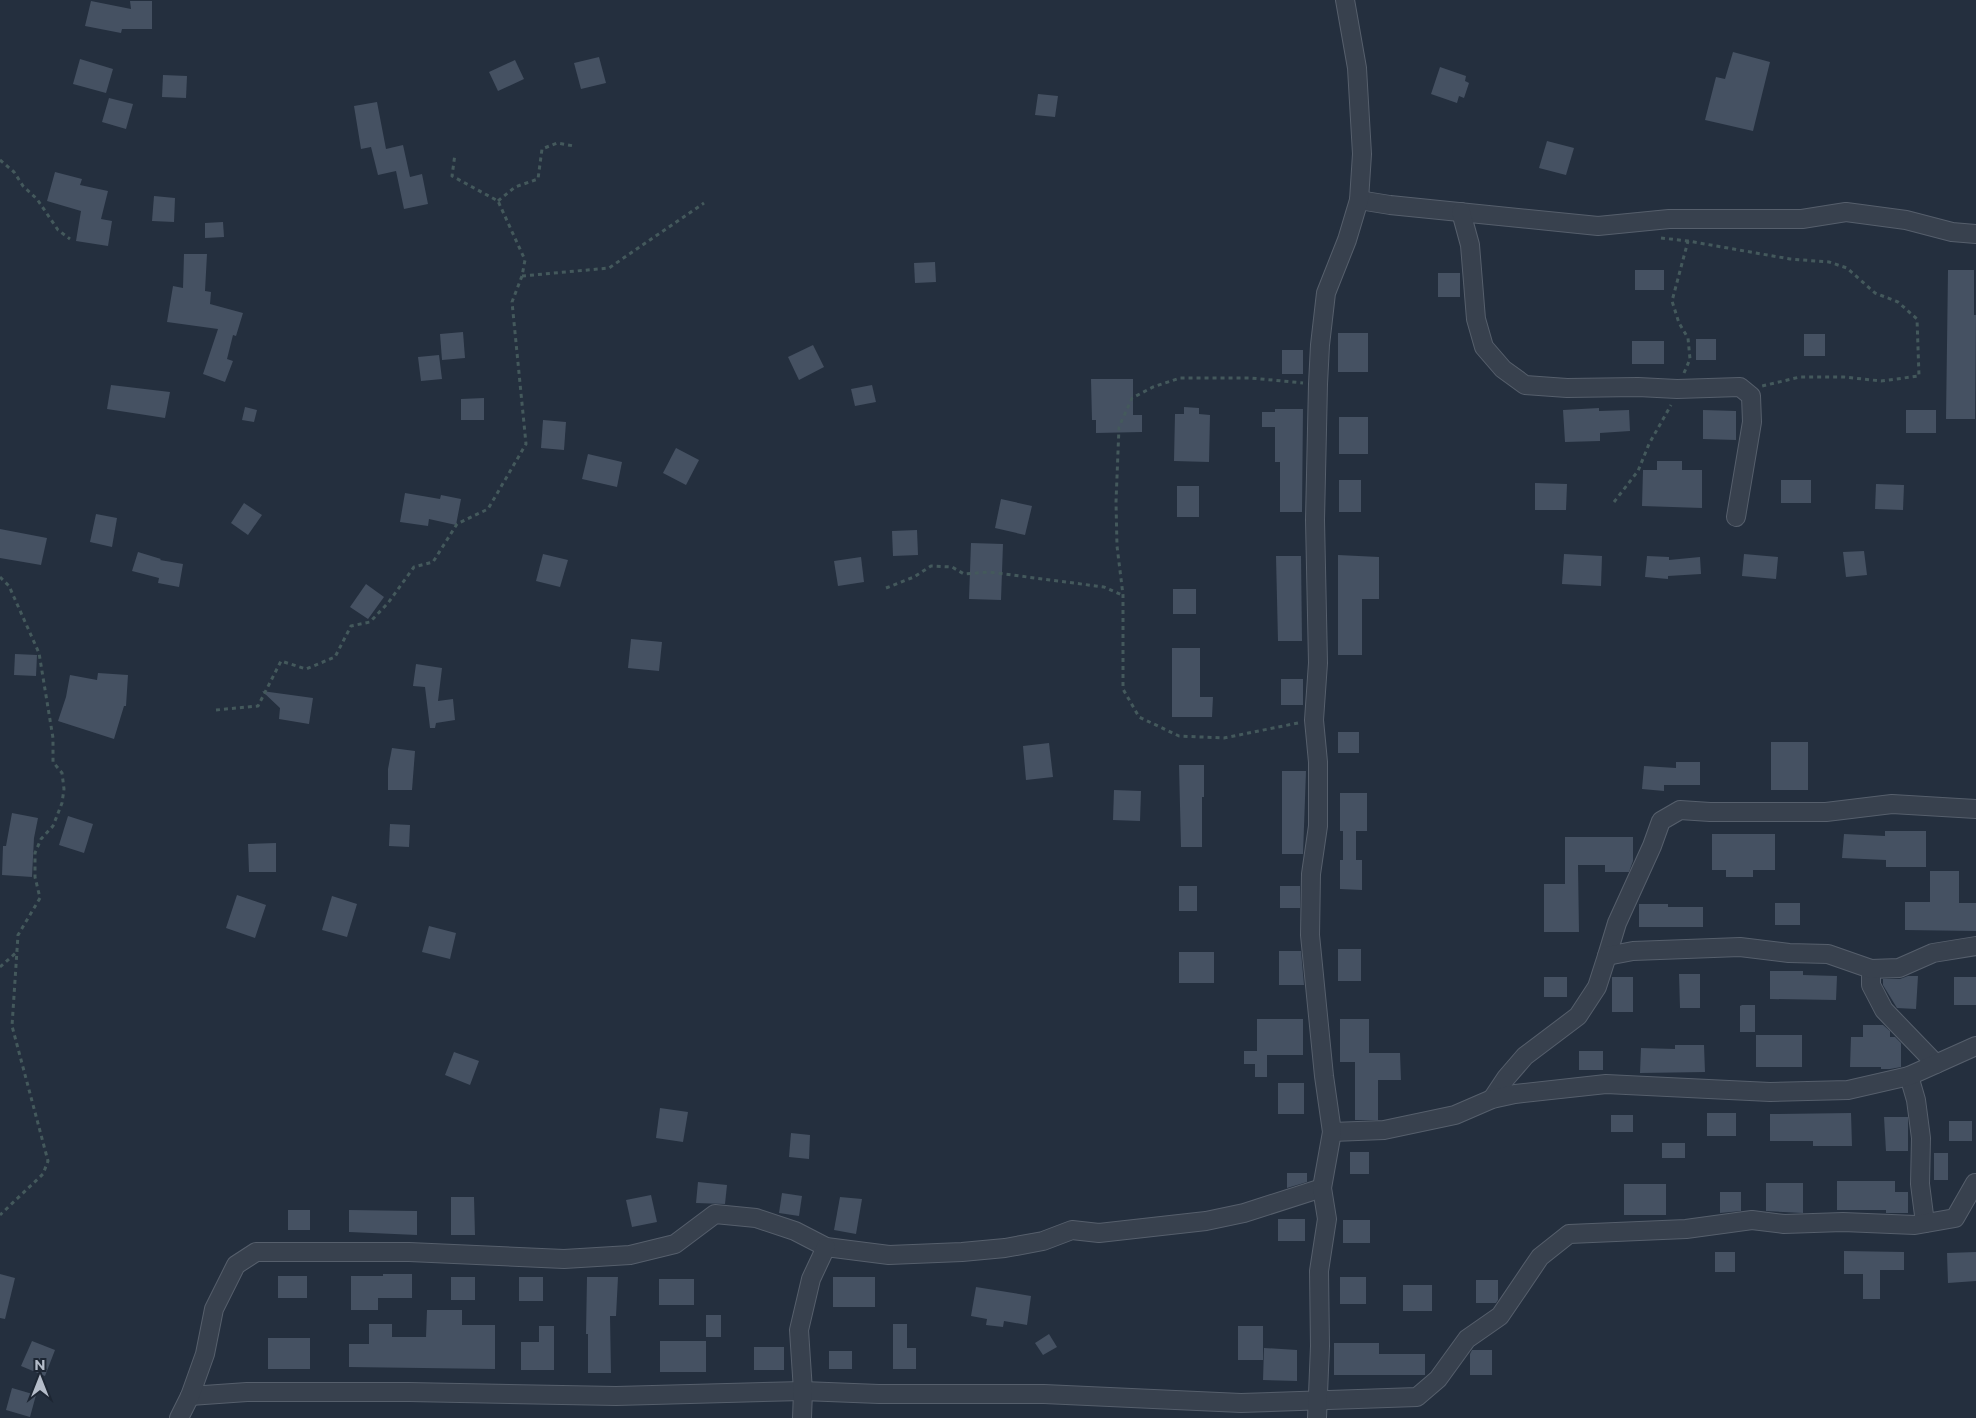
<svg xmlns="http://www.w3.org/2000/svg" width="1976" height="1418" viewBox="0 0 1976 1418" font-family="Montserrat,sans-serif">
<rect width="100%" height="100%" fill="#242f3e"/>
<g fill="#455162">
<path d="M91,1L131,9L130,1H152V29H122L121,33L85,26Z"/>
<path d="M1733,52L1770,62L1753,131L1705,120L1716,77L1725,79Z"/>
<path d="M599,57L606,83L581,89L574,63Z"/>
<path d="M80,59L113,69L106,93L73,84Z"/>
<path d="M515,60L524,79L498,91L489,72Z"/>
<path d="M1440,67L1466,76L1465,81L1469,83L1464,98L1459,96L1457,103L1431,94Z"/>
<path d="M163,75L187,76L186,98L162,97Z"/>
<path d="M1038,94L1058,96L1055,117L1035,115Z"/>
<path d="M109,98L133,104L126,129L102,122Z"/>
<path d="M377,102L386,149L403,145L410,177L422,174L428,204L404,209L396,171L378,175L371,147L361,149L354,106Z"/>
<path d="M1547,141L1574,148L1566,175L1539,168Z"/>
<path d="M55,172L82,179L80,185L108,191L101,219L112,221L108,246L76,241L81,211L47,201Z"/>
<path d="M154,196L175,198L174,222L152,221Z"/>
<path d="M223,222L224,237L205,238V223Z"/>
<path d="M184,254H207L205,291L211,292L210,304L243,313L236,336L233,335L227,359L233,361L225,382L203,374L218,329L167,322L173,286L183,288Z"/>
<path d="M935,262L936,282L915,283L914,263Z"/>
<rect x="1635" y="270" width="29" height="20"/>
<path d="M1948,270H1974V315H1976L1975,419H1946Z"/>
<rect x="1438" y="273" width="22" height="24"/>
<path d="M463,332L465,358L442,360L440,334Z"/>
<rect x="1338" y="333" width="30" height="39"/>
<rect x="1804" y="334" width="21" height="22"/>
<rect x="1696" y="339" width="20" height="21"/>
<rect x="1632" y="341" width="32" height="23"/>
<path d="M813,345L824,367L799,380L788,357Z"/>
<rect x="1282" y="350" width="21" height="24"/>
<path d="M439,355L442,379L421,381L418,357Z"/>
<path d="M1091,379H1133V415H1142V432L1096,433V420H1092Z"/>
<path d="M111,385L170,392L165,418L107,409Z"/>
<path d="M872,385L876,402L855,406L851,389Z"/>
<path d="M484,398V420H461V399Z"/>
<path d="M245,407L257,410L254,422L242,420Z"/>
<path d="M1184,407L1199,408V414L1210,415L1209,462L1174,461L1175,414H1184Z"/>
<path d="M1599,408V411L1629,410L1630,431L1600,433V441L1565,442L1563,410Z"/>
<path d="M1275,409H1303L1302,512H1280V462H1275V427H1262V412H1275Z"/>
<path d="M1703,410L1736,411V440L1703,439Z"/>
<rect x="1906" y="410" width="30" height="23"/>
<rect x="1339" y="417" width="29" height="37"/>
<path d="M543,420L566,422L564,450L541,448Z"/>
<path d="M676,448L699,460L686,485L663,473Z"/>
<path d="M588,454L622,462L617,487L582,479Z"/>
<path d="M1657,461H1682V470H1702V508L1642,506L1643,470H1657Z"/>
<rect x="1339" y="480" width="22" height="32"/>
<rect x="1781" y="480" width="30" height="23"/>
<path d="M1535,483L1567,484L1566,510H1535Z"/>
<path d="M1876,484L1904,485L1903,510L1875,509Z"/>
<rect x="1177" y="486" width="22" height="31"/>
<path d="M405,493L440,499L441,495L461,499L456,525L429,519L428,526L400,522Z"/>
<path d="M1001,499L1032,506L1025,535L995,528Z"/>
<path d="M244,503L262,515L248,535L231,523Z"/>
<path d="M96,514L117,518L112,547L90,542Z"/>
<path d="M0,529L47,538L41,565L0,558Z"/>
<path d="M917,530L918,555L893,556L892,531Z"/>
<path d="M971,543L1003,544L1001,600L969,599Z"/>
<path d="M1864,551L1867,575L1846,577L1843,552Z"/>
<path d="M138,552L161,559L160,560L183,564L179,587L158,583L159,578L132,571Z"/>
<path d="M543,554L568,560L560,587L536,581Z"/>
<path d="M1564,554L1602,556L1601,586L1562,584Z"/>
<path d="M1744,554L1778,557L1776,579L1742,576Z"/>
<path d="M1338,555L1379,557V599H1362V655H1338Z"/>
<path d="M1276,556H1301L1302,641H1278Z"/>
<path d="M1647,556L1669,557V560L1700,557L1701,574L1668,576V579L1645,577Z"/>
<path d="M861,557L864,582L838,586L834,561Z"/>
<path d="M366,584L384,597L368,619L350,607Z"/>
<rect x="1173" y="589" width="23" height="25"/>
<path d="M631,639L662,642L659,671L628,668Z"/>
<path d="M1172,648H1200V697H1213L1212,717H1172Z"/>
<path d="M15,654L37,655L36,676L14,675Z"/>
<path d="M416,664L442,668L438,701L453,699L455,720L436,723L435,728H430L425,687L413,686Z"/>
<path d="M98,673L128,675L126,706H124L114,739L58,721L66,697L70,675L97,680Z"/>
<rect x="1281" y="679" width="22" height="26"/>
<path d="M262,691L313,698L309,724L279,719L280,708Z"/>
<rect x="1338" y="732" width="21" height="21"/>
<rect x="1771" y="742" width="37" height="48"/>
<path d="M1049,743L1053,777L1026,780L1023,746Z"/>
<path d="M392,748L415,751L412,790H388V769Z"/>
<path d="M1676,762H1700V785H1664V791L1642,789L1644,766L1676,768Z"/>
<path d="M1179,765H1204V797H1202V847H1181Z"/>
<path d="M1282,771H1306L1303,854H1282Z"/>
<path d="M1114,790L1141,791L1140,821L1113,820Z"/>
<path d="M1340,793H1367V831H1356V860H1362V890L1340,889V860H1343V831H1340Z"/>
<path d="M12,813L38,818L34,838L32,877L2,875L3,846H6Z"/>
<path d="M68,816L93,824L84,853L59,845Z"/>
<path d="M390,824L410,825L409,847L389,846Z"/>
<path d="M1885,831H1926V867H1886V860L1842,858L1844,834L1885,836Z"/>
<path d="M1712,834H1775V870H1753V877H1726V870H1712Z"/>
<path d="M1565,837H1633V861L1629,872H1605V865H1578L1579,932H1544V884H1565Z"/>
<path d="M276,843V872H249L248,844Z"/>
<path d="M1930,871H1959V903H1976V931L1905,930V902H1930Z"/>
<rect x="1179" y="886" width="18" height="25"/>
<rect x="1280" y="886" width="20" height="22"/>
<path d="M237,895L266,905L255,938L226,928Z"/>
<path d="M332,896L357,904L347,937L322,930Z"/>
<rect x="1775" y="903" width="25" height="22"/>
<path d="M1639,904H1668V907H1703V927H1639Z"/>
<path d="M429,926L456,933L450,959L422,952Z"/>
<rect x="1338" y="949" width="23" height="32"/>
<path d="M1279,951H1301L1304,985H1279Z"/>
<rect x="1179" y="952" width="35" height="31"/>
<path d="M1770,971H1803V975L1837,976L1836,1000L1770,999Z"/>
<path d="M1679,974H1700V1008H1680Z"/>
<path d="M1908,976H1918L1916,1009L1897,1008L1883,985V979H1900Z"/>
<rect x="1544" y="977" width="23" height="20"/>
<rect x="1612" y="977" width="21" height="35"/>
<rect x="1954" y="977" width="22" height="28"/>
<path d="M1742,1005H1755V1032H1740V1006Z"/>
<path d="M1257,1019H1303V1055H1267V1077H1255V1064H1244V1051H1257Z"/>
<path d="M1340,1019H1369V1053H1400L1401,1080H1378V1120H1355V1062H1340Z"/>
<path d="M1863,1025H1883L1890,1031V1037H1895L1901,1043V1067L1890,1069H1881V1067H1850L1851,1037H1863Z"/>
<rect x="1756" y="1035" width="46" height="32"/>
<path d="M1675,1045H1704L1705,1072L1640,1073L1641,1048L1675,1049Z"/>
<rect x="1579" y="1051" width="24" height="19"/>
<path d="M454,1052L479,1061L470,1085L445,1075Z"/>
<rect x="1278" y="1083" width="26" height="31"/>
<path d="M660,1108L688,1112L683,1142L656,1138Z"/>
<rect x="1707" y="1113" width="29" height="23"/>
<path d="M1851,1113L1852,1146H1813V1141H1770V1114Z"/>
<rect x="1611" y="1115" width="22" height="17"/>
<path d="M1884,1117H1908V1151H1886Z"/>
<rect x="1949" y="1121" width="23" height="20"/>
<path d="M791,1133L810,1135L809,1159L789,1157Z"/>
<rect x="1662" y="1143" width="23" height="15"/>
<rect x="1350" y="1152" width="19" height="22"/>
<rect x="1934" y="1153" width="14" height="27"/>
<path d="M1287,1173H1307V1182L1287,1188Z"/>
<path d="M1837,1181H1895V1192H1908V1213H1886V1210H1837Z"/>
<path d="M698,1182L727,1185L725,1204L696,1203Z"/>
<path d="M1766,1183H1803V1213L1766,1211Z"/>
<rect x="1624" y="1184" width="42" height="31"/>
<path d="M1720,1192H1741V1211L1720,1213Z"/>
<path d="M782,1193L802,1196L799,1216L779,1213Z"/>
<path d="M651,1195L657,1222L632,1227L626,1200Z"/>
<path d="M451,1197H474L475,1235H451Z"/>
<path d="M840,1197L862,1199L856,1234L834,1230Z"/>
<rect x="288" y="1210" width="22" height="20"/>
<path d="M349,1210L417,1211V1235L349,1232Z"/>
<rect x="1278" y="1219" width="27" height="22"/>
<rect x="1343" y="1220" width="27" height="23"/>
<path d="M1844,1251L1904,1252V1270H1880V1299H1863V1274H1844Z"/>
<rect x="1715" y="1252" width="20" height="20"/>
<path d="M1976,1252V1281L1948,1283L1947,1253Z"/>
<path d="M0,1274L15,1278L5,1319L0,1318Z"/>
<path d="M383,1274H412V1298H378V1310H351V1276H383Z"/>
<rect x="278" y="1276" width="29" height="22"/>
<rect x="451" y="1277" width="24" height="23"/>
<rect x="519" y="1277" width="24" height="24"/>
<path d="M587,1277H618L616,1316H610L611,1373H588V1334H586Z"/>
<rect x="833" y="1277" width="42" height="30"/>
<rect x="1340" y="1277" width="26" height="27"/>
<rect x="659" y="1279" width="35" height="26"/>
<path d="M1476,1280H1498V1300L1496,1303H1476Z"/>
<rect x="1403" y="1285" width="29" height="26"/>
<path d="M976,1287L1031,1296L1027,1325L1004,1321L1003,1327L986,1325L987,1319L971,1316Z"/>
<path d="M427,1310H462V1325H495V1369L349,1367V1344H369V1324H392V1337H426Z"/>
<rect x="706" y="1315" width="15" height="22"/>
<path d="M893,1324H907V1348H916V1369H893Z"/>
<path d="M539,1326H554V1370H521V1342H539Z"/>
<rect x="1238" y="1326" width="25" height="34"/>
<path d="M1049,1334L1057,1347L1043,1355L1035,1343Z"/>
<rect x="268" y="1338" width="42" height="31"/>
<path d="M32,1341L55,1350L45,1376L21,1366Z"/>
<rect x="660" y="1341" width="46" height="31"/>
<path d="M1334,1343H1379V1354H1425V1375H1334Z"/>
<rect x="754" y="1347" width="30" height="23"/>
<path d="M1264,1348L1297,1350V1381L1263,1380Z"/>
<path d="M1472,1350H1492V1375H1470V1354Z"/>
<rect x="829" y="1351" width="23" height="18"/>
<path d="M12,1388L36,1395L30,1417L6,1410Z"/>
</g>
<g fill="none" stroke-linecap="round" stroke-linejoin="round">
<defs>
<g id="minor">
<path d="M1359,200L1390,205L1598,226L1669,219H1802L1846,212L1906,220L1952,232L1976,234"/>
<path d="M1461,212L1470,245L1476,319L1484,347L1503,369L1525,385L1567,388L1638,387L1677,389L1740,387L1751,396L1752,422L1736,517"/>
<path d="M1607,956L1617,923L1652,846L1661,821L1680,810L1710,812H1826L1892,804L1976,809"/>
<path d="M1871,969V985L1884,1010L1936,1064"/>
<path d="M1909,1076L1916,1100L1921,1138L1920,1184L1925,1223"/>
<path d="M1492,1099L1506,1078L1525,1056L1578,1016L1597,987L1607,956L1633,951L1740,947L1789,953L1828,954L1871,969L1899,968L1933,953L1976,946"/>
<path d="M1332,1132L1384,1130L1455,1115L1492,1099L1515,1094L1606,1084L1770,1092L1848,1090L1909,1076L1976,1046"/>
<path d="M190,1396L247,1392H409L616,1396L803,1391L879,1394H1044L1241,1403L1417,1397L1438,1379L1467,1339L1500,1316L1540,1257L1569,1234L1686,1229L1752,1220L1784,1224L1843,1222L1915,1225L1955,1218L1975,1183"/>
<path d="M179,1418L190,1396L205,1354L214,1309L236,1265L256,1252H409L564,1259L630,1255L675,1244L715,1214L756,1218L795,1231L826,1247L889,1255L962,1252L1005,1248L1043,1241L1072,1230L1099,1233L1206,1221L1244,1213L1322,1188"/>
<path d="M802,1418L803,1391L799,1330L811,1279L826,1247"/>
<path d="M1317,1418L1320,1346L1319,1271L1327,1219L1322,1188L1332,1132L1324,1076L1310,935L1311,874L1318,826V762L1314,720L1318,663L1315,520L1318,384L1320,345L1326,293L1347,240L1359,200L1362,154L1357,68L1345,0"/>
</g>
</defs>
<use href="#minor" stroke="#565f6c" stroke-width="20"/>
<g stroke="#44595c" stroke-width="3" stroke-dasharray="4 4" stroke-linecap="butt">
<path d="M0,160L14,172L23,186L37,199L58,230L70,239"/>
<path d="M498,201L515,187L538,179L542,149L557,143L574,146"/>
<path d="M1661,238L1688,241L1790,259L1829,262L1847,268L1875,293L1898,302L1917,319L1919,376L1881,381L1844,377H1800L1762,386"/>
<path d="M522,276L609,268L704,203"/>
<path d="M1684,373L1690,359L1688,338L1679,323L1672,301L1688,241"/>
<path d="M1614,502L1638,471L1649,444L1671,405"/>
<path d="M0,577L9,586L39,653L53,738V762L62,773L64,789L62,803L53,826L41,839L35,853V877L40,898L18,935L12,1026L48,1161L43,1174L0,1215"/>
<path d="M886,588L914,577L931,566L952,567L964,574L989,572L1104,587L1122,595"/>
<path d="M216,710L258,706L281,661L306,669L335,657L351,626L370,622L388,603L414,567L433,562L457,524L488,509L526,444L512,302L522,276L525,260L498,201L452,176L455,154"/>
<path d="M1298,723L1224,738L1179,736L1139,717L1123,689V595L1117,546L1116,502L1119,427L1132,398L1153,387L1180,378H1251L1303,383"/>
<path d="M0,967L18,951"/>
</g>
<use href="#minor" stroke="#38414e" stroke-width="18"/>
</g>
<g transform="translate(40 1378)" stroke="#1d2633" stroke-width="4" paint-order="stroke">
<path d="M0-4L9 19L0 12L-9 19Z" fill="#b4bcc9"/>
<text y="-8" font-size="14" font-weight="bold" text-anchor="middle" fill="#b4bcc9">N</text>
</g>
</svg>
